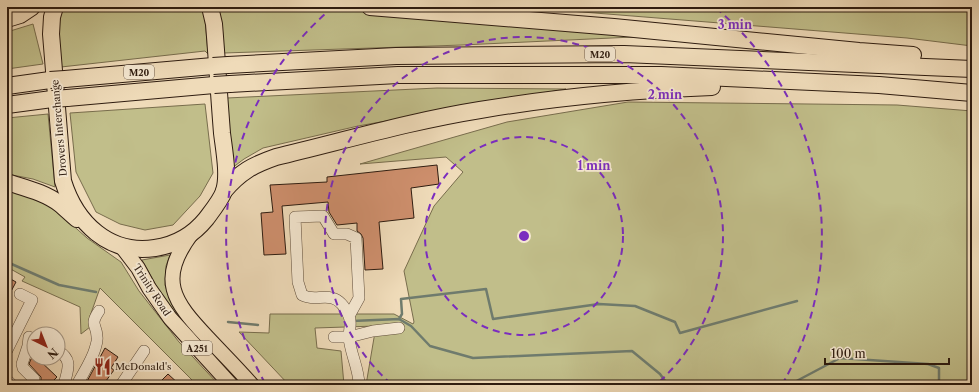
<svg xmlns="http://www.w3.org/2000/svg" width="979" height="392" viewBox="0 0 979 392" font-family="'Libre Caslon Text',serif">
<rect width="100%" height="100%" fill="#efdbb9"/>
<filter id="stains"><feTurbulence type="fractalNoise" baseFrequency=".005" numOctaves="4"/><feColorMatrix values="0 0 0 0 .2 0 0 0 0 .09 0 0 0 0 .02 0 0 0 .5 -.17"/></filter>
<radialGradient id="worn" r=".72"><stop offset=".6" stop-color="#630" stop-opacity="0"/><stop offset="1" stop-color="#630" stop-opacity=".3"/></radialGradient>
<g fill="#c1be8a" stroke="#786d4d">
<path d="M62,7H204L208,54L205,51L61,67C59,46 57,27 62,7Z"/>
<path d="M217,7H330L440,19L539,26L633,37L462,45L224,53Z"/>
<path d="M520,7H972V46L907,38Z"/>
<path d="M33,24L43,64L7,69V32Z"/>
<path d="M437,88L566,89L358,126L263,148L244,159L232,168L227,98Z"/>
<path d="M628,102L897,105L972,111V385H366L376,326L315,328L317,348L341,351L344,385H289L239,332L269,333L270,314H394L413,324L414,322L404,271L434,206L463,172L446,157L360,164L507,122Z"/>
<path d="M205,104L213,173L200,196L173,225L145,230L120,224L96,212L76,172L70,113Z"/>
<path d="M48,114L55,187L33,179L7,174V118Z"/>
<path d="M7,189L50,205L87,238L121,262L139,291L179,342L219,385H197L100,288L90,316V327L81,334L80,307L22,281L25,277L7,267Z"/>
<path d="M170,255L166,266L165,285L173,307L185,321L244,385H238L182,324L164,300L142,260Z"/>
</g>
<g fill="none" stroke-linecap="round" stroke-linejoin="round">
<g stroke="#6f7b6d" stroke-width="2.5">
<path d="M7,262L59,285L96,292"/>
<path d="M399,319L402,314L401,299L486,289L493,319L599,304L635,306L675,322L680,333L797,301"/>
<path d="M352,321L399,319L411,326L430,346L473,358L632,351L660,374L668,385"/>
<path d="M228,322L258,325"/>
<path d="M789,385L840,358L928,364L939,368V380L940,385"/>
</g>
</g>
<g fill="#ce8f6d" stroke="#2e1c10">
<path d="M437,165L439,184L411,188L414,218L379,222L383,269L365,270L363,238L361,234L357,231V223L337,225L329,212L328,202L282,206L286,254L264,255L261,213L273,212L270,185L327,182V177Z"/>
<path d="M7,277L16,282L7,299Z"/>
<path d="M105,348L118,357L111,368L114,370L103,385H85Z"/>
<path d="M34,356V358H37L57,377L49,385H38L41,381V377L29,364L31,359Z"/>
<path d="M168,374L180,385H157Z"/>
</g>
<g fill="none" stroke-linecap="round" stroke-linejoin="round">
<defs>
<g id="minor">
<path d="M349,316L359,298L356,238L347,234H334L323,216L295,217L298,282L302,295C313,301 322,295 332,298C340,300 346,309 349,316C352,323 349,330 349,337C350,353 359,368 359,385"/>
<path d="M29,337L28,346L22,364L23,368L34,379"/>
<path d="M334,337H349L373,331L399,328"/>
<path d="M7,350L32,300L20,294"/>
<path d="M58,351C74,360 67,371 64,385"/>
<path d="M7,380L12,385"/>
<path d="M77,385C83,373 91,362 95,349C96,345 98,340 97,337C97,324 89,326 99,311"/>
<path d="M121,385L144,351"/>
</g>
<g id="major">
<path d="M192,233C157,280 173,301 208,338C223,354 238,369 252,385"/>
<path d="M122,247L138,268L149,288L170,318L231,385"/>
</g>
<g id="highway">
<path d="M55,7L52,17L51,34L63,181C76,223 109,255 155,248C175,245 193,235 206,219C212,211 221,200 224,191C229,175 224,150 222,133C219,96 217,60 214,24L210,7"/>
<path d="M370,7L614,27L859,51L913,55"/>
<path d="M7,19L20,15L32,7"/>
<path d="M228,65L396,56L624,54L972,69"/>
<path d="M65,79L213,66"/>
<path d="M230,84L398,75H661L879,85L972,93"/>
<path d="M7,86L50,80"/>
<path d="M67,98L214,85"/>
<path d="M7,105L52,99"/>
<path d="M7,182C25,188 44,192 60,204C66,209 71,214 77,219"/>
<path d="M224,191C240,172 253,165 276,157C343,141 411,121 480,110C557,97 635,90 712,87"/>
</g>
</defs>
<use href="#minor" stroke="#5e4c3a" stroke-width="12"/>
<use href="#major" stroke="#2e1c10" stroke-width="16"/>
<use href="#highway" stroke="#2e1c10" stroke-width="18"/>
<use href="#minor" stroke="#f5e8d2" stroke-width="11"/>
<use href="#major" stroke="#efdbb9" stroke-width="14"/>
<use href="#highway" stroke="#efdbb9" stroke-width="16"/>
<defs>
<g id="highway-bridge">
<path d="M213,66L228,65"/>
<path d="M50,80L65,79"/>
<path d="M214,85L230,84"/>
<path d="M52,99L67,98"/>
</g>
</defs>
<use href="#highway-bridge" stroke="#2e1c10" stroke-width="18" stroke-linecap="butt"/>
<use href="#highway-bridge" stroke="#efdbb9" stroke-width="16"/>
</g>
<g fill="none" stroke="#7b2cbf" stroke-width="2" stroke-dasharray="7 5">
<circle cx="524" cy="236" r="99"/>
<path d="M391 384A199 199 0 1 1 657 384"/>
<path d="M265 383A298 298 0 0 1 332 8M716 8A298 298 0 0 1 783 383"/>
</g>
<defs>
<symbol id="restaurant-bare" viewBox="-9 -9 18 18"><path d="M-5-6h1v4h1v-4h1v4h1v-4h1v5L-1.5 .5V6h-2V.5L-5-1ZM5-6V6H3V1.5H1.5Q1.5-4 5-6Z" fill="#8f2418" stroke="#f5e8d2" stroke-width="2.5" paint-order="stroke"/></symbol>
</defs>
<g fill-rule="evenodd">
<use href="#restaurant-bare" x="90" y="354" width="25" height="25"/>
</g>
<g text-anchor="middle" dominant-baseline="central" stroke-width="3.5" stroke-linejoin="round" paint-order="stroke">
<g fill="#f5e8d2" stroke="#6a594a" stroke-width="1">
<rect x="585" y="47" width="30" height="14" rx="3"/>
<rect x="124" y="65" width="30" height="14" rx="3"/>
<rect x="182" y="341" width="30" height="14" rx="3"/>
</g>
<g font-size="9" font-weight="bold" fill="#2e1c10">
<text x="600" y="54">M20</text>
<text x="139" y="72">M20</text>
<text x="197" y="348">A251</text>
</g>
<g font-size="10" fill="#2e1c10" stroke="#f5e8d2">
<text transform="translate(59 128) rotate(-95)">Drovers Interchange</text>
<text transform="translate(152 290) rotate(57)">Trinity Road</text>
</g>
<g font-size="10" fill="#2e1c10" stroke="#f5e8d2" text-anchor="start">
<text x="115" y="366">McDonald's</text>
</g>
</g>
<circle cx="524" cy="236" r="6" fill="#7b2cbf" stroke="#f5e8d2" stroke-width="2"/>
<g font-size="12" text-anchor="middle" font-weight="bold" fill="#7b2cbf" stroke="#f5e8d2" stroke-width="3.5" stroke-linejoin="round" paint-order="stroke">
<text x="735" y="29">3 min</text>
<text x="665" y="99">2 min</text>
<text x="594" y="170">1 min</text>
</g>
<rect width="979" height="392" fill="none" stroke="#efdbb9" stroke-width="24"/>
<rect x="8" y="8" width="963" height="376" fill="none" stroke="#2e1c10" stroke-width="2"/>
<rect x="12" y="12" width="955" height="368" fill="none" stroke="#2e1c10"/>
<g transform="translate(46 346) rotate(137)"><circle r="19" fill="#f5e8d2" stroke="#a59684"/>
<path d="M0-3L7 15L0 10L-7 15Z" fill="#8f2418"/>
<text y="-6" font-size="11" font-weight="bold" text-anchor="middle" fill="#2e1c10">N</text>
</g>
<path d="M825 358v6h124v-6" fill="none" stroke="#2e1c10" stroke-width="2"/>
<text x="831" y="358" font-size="12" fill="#2e1c10" stroke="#f5e8d2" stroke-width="3" paint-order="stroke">100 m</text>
<rect width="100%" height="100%" filter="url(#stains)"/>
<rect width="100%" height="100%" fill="url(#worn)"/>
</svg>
